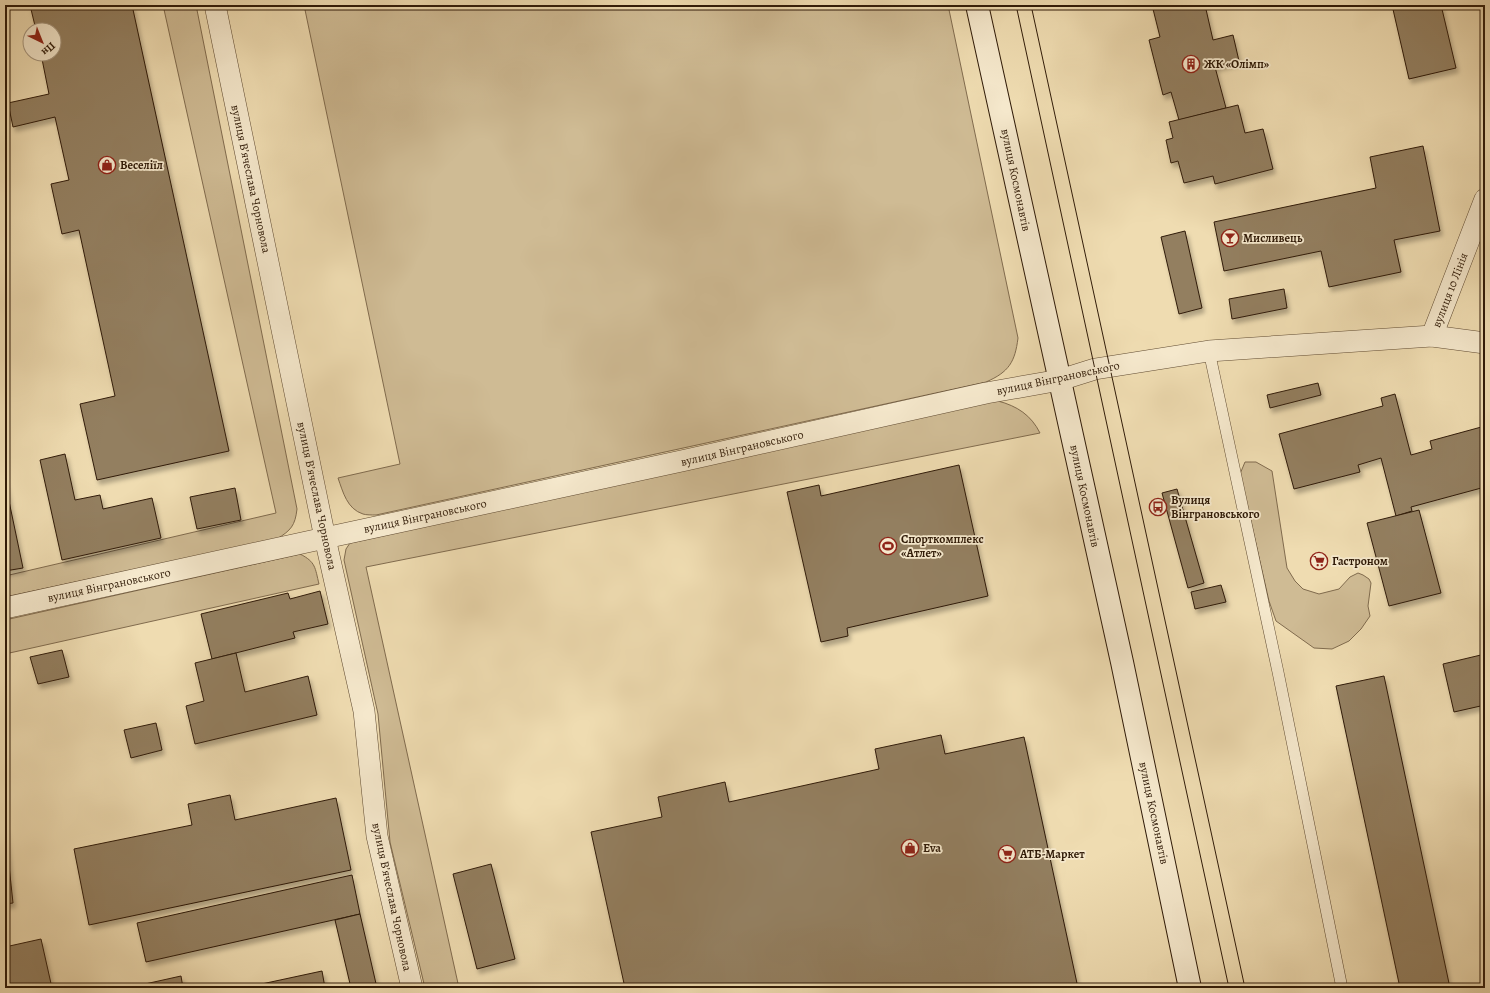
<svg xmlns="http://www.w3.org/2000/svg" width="1490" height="993" viewBox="0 0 1490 993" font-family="Alegreya,serif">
<defs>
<filter id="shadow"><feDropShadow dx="2.5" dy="4.5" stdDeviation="2" flood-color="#0004"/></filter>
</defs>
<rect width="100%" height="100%" fill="#efdcb1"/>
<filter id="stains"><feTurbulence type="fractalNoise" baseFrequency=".005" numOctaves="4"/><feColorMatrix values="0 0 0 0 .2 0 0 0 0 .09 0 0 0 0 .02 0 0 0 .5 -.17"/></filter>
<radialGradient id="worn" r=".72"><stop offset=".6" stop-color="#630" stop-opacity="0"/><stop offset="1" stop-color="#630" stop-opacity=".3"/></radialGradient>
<g fill="#cfbb94" stroke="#806b4e">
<path d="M163,5H196L297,509C295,526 291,530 277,539L5,597V576L276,513Z"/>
<path d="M304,5H948L1018,338C1015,362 1009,372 986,382L376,515C372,515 366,515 363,514C347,509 343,492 338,478L400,464Z"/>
<path d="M998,401C1017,406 1031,415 1040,433L366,567L459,988H425L390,842L378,714L344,560L346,549L350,543L983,403Z"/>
<path d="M1245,462H1256L1272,471L1287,568L1295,581L1303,589L1319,594L1339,589L1350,577L1358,573L1363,575L1369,579L1371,583L1368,606L1370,616L1361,629L1349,641L1332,649L1314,648L1276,621L1269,601L1240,474Z"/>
<path d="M300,554C316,562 315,568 319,584L5,654V620Z"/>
</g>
<g fill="#937f60" stroke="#301b08" filter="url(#shadow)">
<path d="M30,5H132L229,451L97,480L80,404L115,396L79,230L62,234L51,184L69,180L55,117L13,127L8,103L49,94L41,54H54V30H36Z"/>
<path d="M1152,5H1205L1213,40L1233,35L1239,61L1215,67L1226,108L1179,120L1171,92L1163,95L1149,40L1160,37Z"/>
<path d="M1392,5H1441L1456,68L1409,79Z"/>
<path d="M1238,105L1245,133L1263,129L1273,169L1215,184L1213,176L1184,183L1178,161L1171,163L1166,140L1173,138L1169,122Z"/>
<path d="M1423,146L1440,231L1394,240L1401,272L1329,287L1321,251L1224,271L1214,222L1376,188L1370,157Z"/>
<path d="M1185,231L1202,308L1179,314L1161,237Z"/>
<path d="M1284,289L1287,308L1232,319L1229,299Z"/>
<path d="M1318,383L1321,395L1270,408L1267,395Z"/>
<path d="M1395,394L1411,455L1432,449L1430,441L1485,426V487L1411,507L1412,511L1396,516L1381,458L1358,465L1360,472L1294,489L1279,434L1383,406L1381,398Z"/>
<path d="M65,454L75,500L100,495L103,509L152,498L161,538L62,560L40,460Z"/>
<path d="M959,465L988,596L847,628L848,636L821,642L787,492L819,485L821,496Z"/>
<path d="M5,482L23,568L5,571Z"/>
<path d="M235,488L241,520L197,529L190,497Z"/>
<path d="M1177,489L1204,583L1188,588L1162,493Z"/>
<path d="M1419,510L1441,593L1389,606L1367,523Z"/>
<path d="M1221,585L1226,602L1195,609L1191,592Z"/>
<path d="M320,591L328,624L293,632L295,638L212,659L201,614L288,593L290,599Z"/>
<path d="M62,650L69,677L38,684L30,657Z"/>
<path d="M236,653L245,692L308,676L317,715L195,744L186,706L204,701L195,663Z"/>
<path d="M1485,654V705L1454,712L1443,664Z"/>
<path d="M1384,676L1450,988H1400L1336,686Z"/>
<path d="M156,723L162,750L131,758L124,730Z"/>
<path d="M941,735L945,754L1024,737L1078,988H625L591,832L662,817L658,797L725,782L729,802L879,769L875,749Z"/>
<path d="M230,795L235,820L336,798L351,870L89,925L74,849L192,825L188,804Z"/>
<path d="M5,828L13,903L5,904Z"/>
<path d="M491,864L515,959L477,969L453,874Z"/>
<path d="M352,875L360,914L146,962L137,923Z"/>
<path d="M360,914L377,988H351L335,920Z"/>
<path d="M41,939L52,988H5V947Z"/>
<path d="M322,971L325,988H243Z"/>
<path d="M181,976L183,988H127Z"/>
</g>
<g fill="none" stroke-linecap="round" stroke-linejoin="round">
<defs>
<path id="service" d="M1209,351L1278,672L1342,988"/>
<g id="minor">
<path d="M215,5L325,538L364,711L377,836L412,988"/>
<path d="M1432,336L1485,199"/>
<path d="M5,608L325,538L686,460L986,393L1060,380L1095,369L1209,351L1432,336L1485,343"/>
</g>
<path id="secondary" d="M977,5L1122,662L1190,988"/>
</defs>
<use href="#service" stroke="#604b32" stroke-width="12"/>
<use href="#minor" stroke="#604b32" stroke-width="22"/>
<use href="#secondary" stroke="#301b08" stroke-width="24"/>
<use href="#service" stroke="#f5e8cc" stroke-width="11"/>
<use href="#minor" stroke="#f5e8cc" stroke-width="21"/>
<use href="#secondary" stroke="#f5e8cc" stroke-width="22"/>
<g stroke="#301b08" stroke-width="1">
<path d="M1016,5L1229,988"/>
<path d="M1031,5L1245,988"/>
</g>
</g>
<defs>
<symbol id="building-ring" viewBox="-11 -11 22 22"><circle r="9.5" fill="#f5e8cc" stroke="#8f2418" stroke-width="1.5"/><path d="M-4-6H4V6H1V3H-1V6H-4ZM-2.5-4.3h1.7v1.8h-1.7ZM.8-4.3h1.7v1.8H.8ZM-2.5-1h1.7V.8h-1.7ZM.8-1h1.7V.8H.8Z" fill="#8f2418"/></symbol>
<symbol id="shop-ring" viewBox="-11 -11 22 22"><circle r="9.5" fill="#f5e8cc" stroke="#8f2418" stroke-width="1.5"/><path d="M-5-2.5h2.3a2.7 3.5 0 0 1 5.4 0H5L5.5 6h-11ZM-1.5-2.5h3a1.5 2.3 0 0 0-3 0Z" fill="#8f2418"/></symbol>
<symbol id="bar-ring" viewBox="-11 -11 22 22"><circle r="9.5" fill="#f5e8cc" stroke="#8f2418" stroke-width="1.5"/><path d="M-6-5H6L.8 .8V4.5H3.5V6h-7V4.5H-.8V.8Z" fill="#8f2418"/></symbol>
<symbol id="bus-ring" viewBox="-11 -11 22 22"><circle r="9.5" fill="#f5e8cc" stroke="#8f2418" stroke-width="1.5"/><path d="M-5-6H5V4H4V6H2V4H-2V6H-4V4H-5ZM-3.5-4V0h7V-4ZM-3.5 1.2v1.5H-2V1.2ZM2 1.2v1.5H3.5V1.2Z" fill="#8f2418"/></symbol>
<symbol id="stadium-ring" viewBox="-11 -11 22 22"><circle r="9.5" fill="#f5e8cc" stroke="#8f2418" stroke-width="1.5"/><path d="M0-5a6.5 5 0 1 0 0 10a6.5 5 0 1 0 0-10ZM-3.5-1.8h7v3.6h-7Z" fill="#8f2418"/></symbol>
<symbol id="supermarket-ring" viewBox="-11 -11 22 22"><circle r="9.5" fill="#f5e8cc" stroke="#8f2418" stroke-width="1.5"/><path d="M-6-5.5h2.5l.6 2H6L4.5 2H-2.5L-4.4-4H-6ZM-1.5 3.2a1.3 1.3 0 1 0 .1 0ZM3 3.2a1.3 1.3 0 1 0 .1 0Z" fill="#8f2418"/></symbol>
</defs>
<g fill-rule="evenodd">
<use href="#building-ring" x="1181" y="54" width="20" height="20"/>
<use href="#shop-ring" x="97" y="155" width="20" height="20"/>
<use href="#bar-ring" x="1220" y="228" width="20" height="20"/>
<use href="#bus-ring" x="1148" y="497" width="20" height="20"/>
<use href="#stadium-ring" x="878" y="536" width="20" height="20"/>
<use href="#supermarket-ring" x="1309" y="551" width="20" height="20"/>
<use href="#shop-ring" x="900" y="838" width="20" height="20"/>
<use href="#supermarket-ring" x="997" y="844" width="20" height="20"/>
</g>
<g text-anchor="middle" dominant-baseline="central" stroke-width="3.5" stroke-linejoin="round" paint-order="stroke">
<g font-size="12" font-weight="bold" fill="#301b08" stroke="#f5e8cc" text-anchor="start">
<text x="1204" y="64">ЖК «Олімп»</text>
<text x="120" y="165">Веселіїл</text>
<text x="1243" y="238">Мисливець</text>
<text x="1171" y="500">Вулиця<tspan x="1171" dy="14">Вінграновського</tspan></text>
<text x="901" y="539">Спорткомплекс<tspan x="901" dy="14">«Атлет»</tspan></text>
<text x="1332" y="561">Гастроном</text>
<text x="923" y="848">Eva</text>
<text x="1020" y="854">АТБ-Маркет</text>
</g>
<g font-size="12" fill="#301b08" stroke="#f5e8cc">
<text transform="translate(251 179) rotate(78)">вулиця Вʼячеслава Чорновола</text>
<text transform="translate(1016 180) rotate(78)">вулиця Космонавтів</text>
<text transform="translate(1450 290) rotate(-69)">вулиця 10 Лінія</text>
<text transform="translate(1058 378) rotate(-12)">вулиця Вінграновського</text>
<text transform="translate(742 448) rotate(-13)">вулиця Вінграновського</text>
<text transform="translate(317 496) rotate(78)">вулиця Вʼячеслава Чорновола</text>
<text transform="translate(1085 496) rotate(78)">вулиця Космонавтів</text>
<text transform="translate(425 516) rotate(-12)">вулиця Вінграновського</text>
<text transform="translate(109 585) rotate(-12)">вулиця Вінграновського</text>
<text transform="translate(1154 813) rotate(78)">вулиця Космонавтів</text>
<text transform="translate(392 897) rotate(78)">вулиця Вʼячеслава Чорновола</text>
</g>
</g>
<rect width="1490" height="993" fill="none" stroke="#efdcb1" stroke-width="20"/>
<rect x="6" y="6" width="1478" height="981" fill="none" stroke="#301b08" stroke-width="2"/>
<rect x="10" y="10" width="1470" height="973" fill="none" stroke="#301b08"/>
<g transform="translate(42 42) rotate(137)"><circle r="19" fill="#f5e8cc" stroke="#a6967e"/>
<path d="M0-3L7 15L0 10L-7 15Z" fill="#8f2418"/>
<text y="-6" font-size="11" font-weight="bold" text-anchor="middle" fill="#301b08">Пн</text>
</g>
<rect width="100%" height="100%" filter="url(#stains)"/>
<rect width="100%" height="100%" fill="url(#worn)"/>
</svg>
